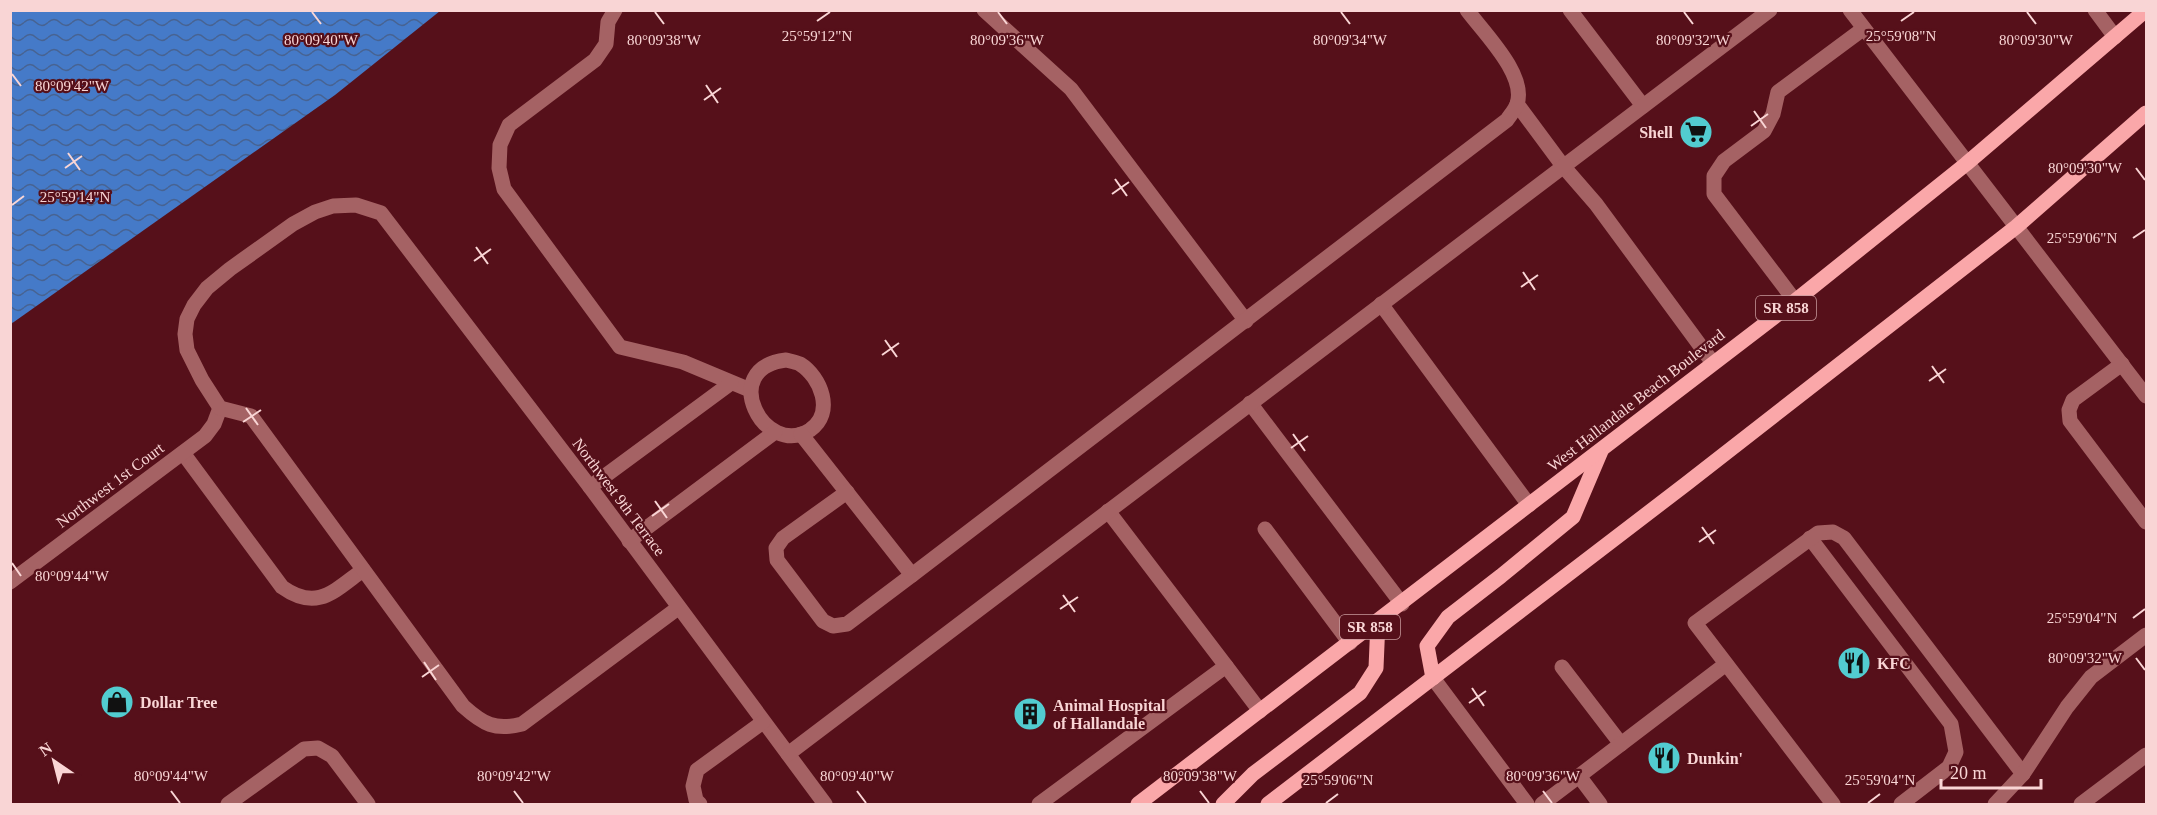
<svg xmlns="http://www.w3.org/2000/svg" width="2157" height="815" viewBox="0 0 2157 815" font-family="'Times New Roman',serif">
<defs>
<pattern id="water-waves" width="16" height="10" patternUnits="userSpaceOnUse" patternTransform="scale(1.5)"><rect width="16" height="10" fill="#457ac8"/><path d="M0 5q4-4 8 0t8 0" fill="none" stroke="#476392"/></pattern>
</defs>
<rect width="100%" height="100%" fill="#56101a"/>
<path fill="url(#water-waves)" d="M11,10H440V11L335,95L11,324Z"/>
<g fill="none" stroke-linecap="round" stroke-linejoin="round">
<g stroke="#a56264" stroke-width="15">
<path d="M615,10L608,22L606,44L595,60L509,125L500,145L499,168L504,189L620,347L683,362L750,390"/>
<path d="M984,10L1071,89L1246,321"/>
<path d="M1570,10L1643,106"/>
<path d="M1850,10L2146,396"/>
<path d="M2095,10L2115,37"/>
<path d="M1517,104L1563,166L1596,204L1713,363"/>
<path d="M1795,301L1714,194V176L1724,161L1764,131L1773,114L1778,92L1863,29"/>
<path d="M1381,304L1529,505"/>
<path d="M786,360C790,361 796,362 800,364C821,377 835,413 810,430C764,459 717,368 786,360Z"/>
<path d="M2122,364L2073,400L2069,410L2070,421L2146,522"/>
<path d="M1250,403L1402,604"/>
<path d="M801,434L912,575L1507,120C1510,115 1515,110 1517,104C1527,75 1484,33 1467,10"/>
<path d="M183,453L282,587C317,612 334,591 363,570"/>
<path d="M590,487L731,383"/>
<path d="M847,492L783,538L776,548L777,560L823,621L833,626L847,624L912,575"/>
<path d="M1108,511L1226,666"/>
<path d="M1265,529L1350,643"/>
<path d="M1810,538L1951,724L1956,752L1949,767L1901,804"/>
<path d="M629,541L775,432"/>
<path d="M10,582L205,436L214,424L220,408"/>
<path d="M678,608L522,724C495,731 483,724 463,706L251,416L220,408L202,380L187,350L185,334L187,319L194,305L207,288L230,269L293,224L315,212L333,206L356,205L381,213L590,487L825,804"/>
<path d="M1562,667L1621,744"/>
<path d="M1433,678L1527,804"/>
<path d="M788,754L1770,10"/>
<path d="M228,804L304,749L318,748L332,756L368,804"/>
<path d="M700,804L696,800L693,786L697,770L763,722"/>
<path d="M1039,804L1226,666L1260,711"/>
<path d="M1542,804L1579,776"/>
<path d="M1600,804L1579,776L1726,664"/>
<path d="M1833,804L1695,623L1818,533L1833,532L1844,538L2023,774"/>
<path d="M1995,804L2023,774L2067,707L2091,677L2146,635"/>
<path d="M2081,804L2146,755"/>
</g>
<g stroke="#faa7a9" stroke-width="15">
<path d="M1433,678L1427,646L1448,617L1501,576L1573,517L1601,451"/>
<path d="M1138,804L1795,301L1966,164L2146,10"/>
<path d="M1223,804L1253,774L1360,693L1376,668L1378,621"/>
<path d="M1268,804L1686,484L2016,227L2146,113"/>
</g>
</g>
<path fill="none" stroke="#f9d5d5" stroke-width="2" d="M312,12L321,24M655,12L664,24M998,12L1007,24M1341,12L1350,24M1684,12L1693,24M2027,12L2036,24M817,21L830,12M1901,21L1914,12M12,74L21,86M706,85L718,103M704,100L721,88M1754,111L1766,128M1751,126L1768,114M68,153L80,170M65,168L82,156M2136,168L2145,180M1115,179L1127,196M1112,194L1129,182M12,205L24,196M2133,238L2145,230M476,247L488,264M474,261L491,249M1523,272L1535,290M1521,287L1538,275M885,340L897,357M882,355L899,343M1932,366L1944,383M1929,381L1946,369M246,408L258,425M243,422L261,410M1293,434L1305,451M1291,448L1308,436M655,501L667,518M652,516L669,504M1702,527L1714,544M1699,542L1716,530M12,563L21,576M1063,595L1075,612M1060,609L1078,597M2133,618L2145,609M2136,658L2145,670M424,662L436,680M422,677L439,665M1472,688L1484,706M1469,703L1486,691M171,791L180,803M514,791L523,803M857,791L866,803M1200,791L1209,803M1543,791L1552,803M1326,803L1338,794M1868,803L1880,794"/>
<defs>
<symbol id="supermarket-disc" viewBox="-11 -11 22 22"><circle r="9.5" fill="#52ccd0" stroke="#56101a"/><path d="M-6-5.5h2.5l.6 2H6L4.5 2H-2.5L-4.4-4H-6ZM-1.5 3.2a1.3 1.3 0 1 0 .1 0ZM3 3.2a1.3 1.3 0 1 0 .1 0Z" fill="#111"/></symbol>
<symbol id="restaurant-disc" viewBox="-11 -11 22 22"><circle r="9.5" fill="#52ccd0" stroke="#56101a"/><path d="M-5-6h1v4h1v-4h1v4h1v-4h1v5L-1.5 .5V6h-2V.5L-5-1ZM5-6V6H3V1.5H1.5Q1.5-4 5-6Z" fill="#111"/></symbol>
<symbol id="shop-disc" viewBox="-11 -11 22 22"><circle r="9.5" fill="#52ccd0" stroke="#56101a"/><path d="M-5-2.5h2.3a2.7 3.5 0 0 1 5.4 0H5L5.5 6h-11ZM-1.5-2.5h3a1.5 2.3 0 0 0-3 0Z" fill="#111"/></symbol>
<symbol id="building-disc" viewBox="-11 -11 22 22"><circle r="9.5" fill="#52ccd0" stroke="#56101a"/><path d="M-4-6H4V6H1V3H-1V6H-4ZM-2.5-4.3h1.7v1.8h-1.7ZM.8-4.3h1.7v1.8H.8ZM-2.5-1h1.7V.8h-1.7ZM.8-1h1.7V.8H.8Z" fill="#111"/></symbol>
</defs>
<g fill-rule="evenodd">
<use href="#supermarket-disc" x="1677" y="113" width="38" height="38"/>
<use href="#restaurant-disc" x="1835" y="644" width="38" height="38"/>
<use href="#shop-disc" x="98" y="683" width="38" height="38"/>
<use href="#building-disc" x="1011" y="695" width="38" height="38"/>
<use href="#restaurant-disc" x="1645" y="739" width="38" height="38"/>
</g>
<g text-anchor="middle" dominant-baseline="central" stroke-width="4.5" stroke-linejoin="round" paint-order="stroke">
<g fill="#56101a" stroke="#c89a9d" stroke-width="1.5">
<rect x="1756" y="296" width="60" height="24" rx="4.5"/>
<rect x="1340" y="615" width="60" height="24" rx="4.5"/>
</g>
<g font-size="15" font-weight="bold" fill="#f9d5d5">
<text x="1786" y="308">SR 858</text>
<text x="1370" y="627">SR 858</text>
</g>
<g font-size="16" font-weight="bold" fill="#f9d5d5" stroke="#56101a" text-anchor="start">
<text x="1673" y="132" text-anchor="end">Shell</text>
<text x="1877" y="663">KFC</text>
<text x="140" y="702">Dollar Tree</text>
<text x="1053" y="705">Animal Hospital<tspan x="1053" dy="18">of Hallandale</tspan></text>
<text x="1687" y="758">Dunkin'</text>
</g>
<g font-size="16" fill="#f9d5d5" stroke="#56101a">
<text transform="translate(1636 400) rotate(-38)">West Hallandale Beach Boulevard</text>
<text transform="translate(110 485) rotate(-37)">Northwest 1st Court</text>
<text transform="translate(619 497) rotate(53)">Northwest 9th Terrace</text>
</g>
</g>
<g font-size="15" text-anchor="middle" fill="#f9d5d5" stroke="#56101a" stroke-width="4.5" stroke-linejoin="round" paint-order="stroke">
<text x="1901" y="41">25°59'08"N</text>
<text x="817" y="41">25°59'12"N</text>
<text x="664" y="45">80°09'38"W</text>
<text x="1693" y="45">80°09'32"W</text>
<text x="321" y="45">80°09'40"W</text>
<text x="1007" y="45">80°09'36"W</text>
<text x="1350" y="45">80°09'34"W</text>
<text x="2036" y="45">80°09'30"W</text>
<text x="72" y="91">80°09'42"W</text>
<text x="2085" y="173">80°09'30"W</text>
<text x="75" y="202">25°59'14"N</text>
<text x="2082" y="243">25°59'06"N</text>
<text x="72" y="581">80°09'44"W</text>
<text x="2082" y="623">25°59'04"N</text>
<text x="2085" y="663">80°09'32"W</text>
<text x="171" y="781">80°09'44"W</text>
<text x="514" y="781">80°09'42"W</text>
<text x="857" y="781">80°09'40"W</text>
<text x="1200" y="781">80°09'38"W</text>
<text x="1543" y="781">80°09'36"W</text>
<text x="1338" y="785">25°59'06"N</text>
<text x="1880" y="785">25°59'04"N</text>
</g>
<rect width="2157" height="815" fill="none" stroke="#f9d5d5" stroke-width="24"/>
<g transform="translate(54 761) rotate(325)" stroke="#56101a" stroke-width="4.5" paint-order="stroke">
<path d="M0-4.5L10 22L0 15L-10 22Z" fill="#f9d5d5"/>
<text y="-9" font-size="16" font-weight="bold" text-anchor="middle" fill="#f9d5d5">N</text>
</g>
<path d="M1941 779v9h100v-9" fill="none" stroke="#f9d5d5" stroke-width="3"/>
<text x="1950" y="779" font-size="18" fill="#f9d5d5" stroke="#56101a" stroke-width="4.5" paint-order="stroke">20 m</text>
</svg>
